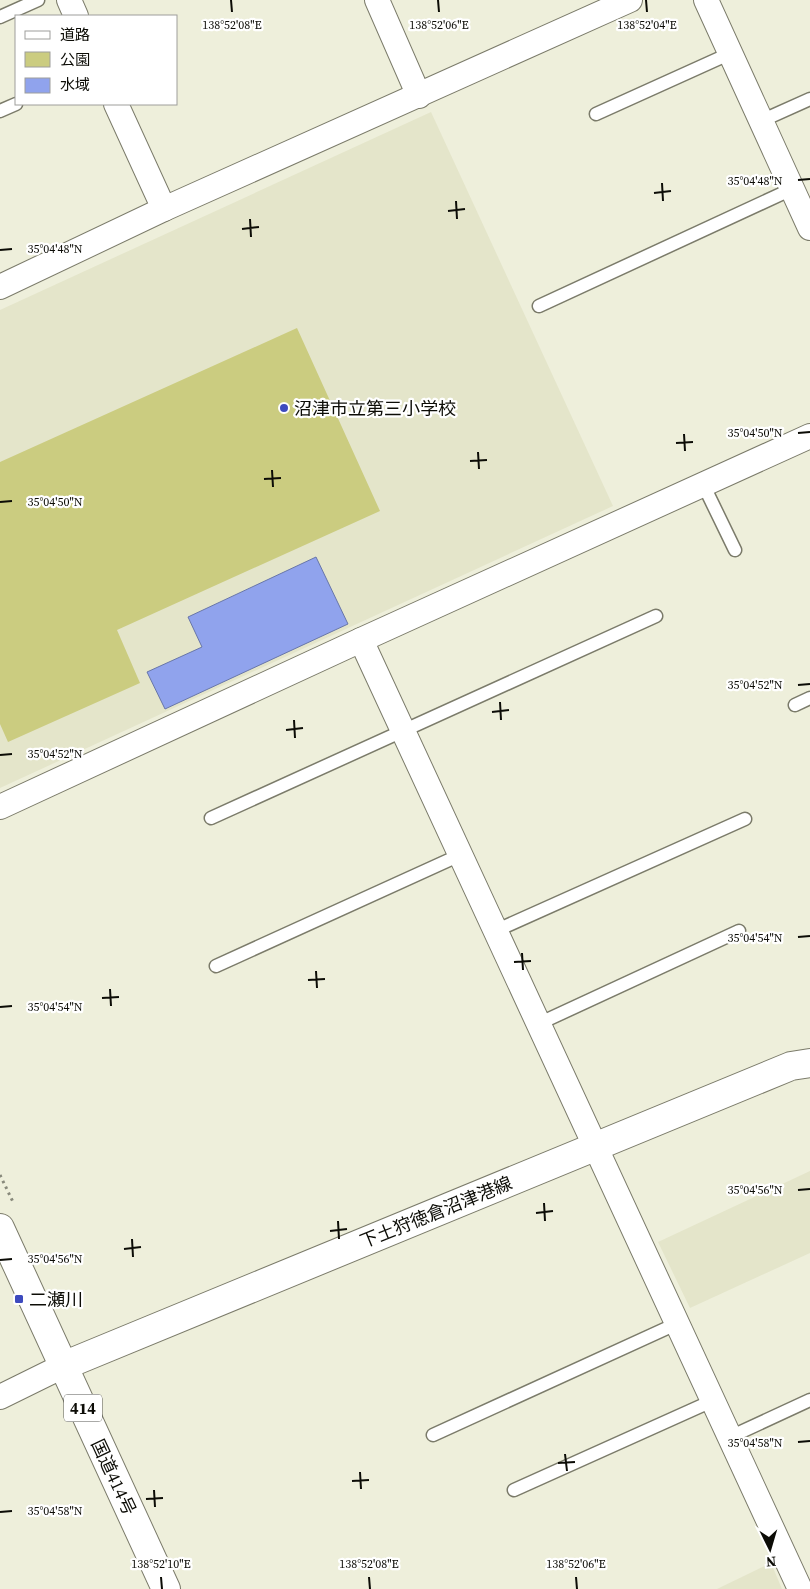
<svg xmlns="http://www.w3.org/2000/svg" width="810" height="1589" viewBox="0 0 810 1589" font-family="'Source Serif 4','Noto Sans JP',serif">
<rect width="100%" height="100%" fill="#eeefdb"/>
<g fill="#e4e5ca">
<path d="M431,112L613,506L0,788V310Z"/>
<path d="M810,1171V1253L690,1308L658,1242Z"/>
<path d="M771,1563L782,1589H717Z"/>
</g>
<path fill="#cbcc80" d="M297,328L380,511L117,630L140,683L8,742L0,724V462Z"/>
<path fill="#90a3ed" stroke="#6876a8" d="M316,557L348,624L165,709L147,672L202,647L188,617Z"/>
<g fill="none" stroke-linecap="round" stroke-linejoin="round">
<defs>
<g id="lane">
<path d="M0,17L38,0"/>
<path d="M0,111L16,104"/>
<path d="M596,114L731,53"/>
<path d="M761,121L810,99"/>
<path d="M539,306L792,189"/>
<path d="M703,484L735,550"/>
<path d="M795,705L810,698"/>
<path d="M211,818L656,616"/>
<path d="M495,931L745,819"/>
<path d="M216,966L460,855"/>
<path d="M538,1024L739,931"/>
<path d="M433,1435L676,1324"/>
<path d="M730,1437L810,1400"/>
<path d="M514,1490L712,1401"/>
</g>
<g id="street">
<path d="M69,0L76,16"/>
<path d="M377,0L419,96"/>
<path d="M706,0L810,228"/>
<path d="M116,104L164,209"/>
<path d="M0,287L164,209L630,0"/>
<path d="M361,640L800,1589"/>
<path d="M0,807L361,640L810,436"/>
<path d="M0,1397L63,1366"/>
</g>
<path id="secondary" d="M63,1366L791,1066L810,1063"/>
<path id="highway" d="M0,1228L166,1589"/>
</defs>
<use href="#lane" stroke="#7b7b6a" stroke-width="15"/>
<use href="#street" stroke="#7b7b6a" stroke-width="26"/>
<use href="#secondary" stroke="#7b7b6a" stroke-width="30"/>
<use href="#highway" stroke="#7b7b6a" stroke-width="30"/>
<path stroke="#88897b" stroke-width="3" stroke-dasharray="2.5 4" stroke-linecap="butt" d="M0,1175L14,1204"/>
<use href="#lane" stroke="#fff" stroke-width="12"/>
<use href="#street" stroke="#fff" stroke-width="24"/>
<use href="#secondary" stroke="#fff" stroke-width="28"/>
<use href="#highway" stroke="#fff" stroke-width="28"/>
</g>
<path fill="none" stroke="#0c0c06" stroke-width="2" d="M231,0L232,12M438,0L439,12M646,0L647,12M798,180L810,179M662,183L663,201M654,193L671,191M456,201L457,219M448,211L465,209M250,219L251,237M242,229L259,227M0,250L12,249M798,433L810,432M684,434L685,451M676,443L693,442M478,452L479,469M470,461L487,460M272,470L273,487M264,479L281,478M0,502L12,501M798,685L810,684M500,702L501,720M492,712L509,710M294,720L295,738M286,730L303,728M0,755L12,754M798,937L810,936M522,953L523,970M514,962L531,961M316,971L317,988M308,980L325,979M110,989L111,1006M102,998L119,997M0,1007L12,1006M798,1190L810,1189M544,1203L545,1221M536,1213L553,1211M338,1221L339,1239M330,1231L347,1229M132,1239L133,1257M124,1249L141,1247M0,1260L12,1259M798,1442L810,1441M565,1454L567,1471M558,1463L575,1462M360,1472L361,1489M352,1481L369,1480M154,1490L155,1507M146,1499L163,1498M0,1512L12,1511M161,1577L162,1589M369,1577L370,1589M576,1577L577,1589"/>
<g fill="#3d4abe" stroke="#fff" stroke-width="2">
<circle cx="284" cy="408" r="5"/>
<rect x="14" y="1294" width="10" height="10" rx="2.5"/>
</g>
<g text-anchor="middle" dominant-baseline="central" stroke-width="4.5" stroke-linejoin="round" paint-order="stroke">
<rect fill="#fff" stroke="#555551" stroke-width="1" x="64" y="1394.5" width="38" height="27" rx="4"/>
<g font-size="16" font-weight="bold" fill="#0c0c06">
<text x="83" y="1408">414</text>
</g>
<g font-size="18" fill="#0c0c06" stroke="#fff" text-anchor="start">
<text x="294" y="408">沼津市立第三小学校</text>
<text x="29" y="1299">二瀬川</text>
</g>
<g font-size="18" fill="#0c0c06" stroke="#fff">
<text transform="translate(436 1212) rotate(-22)">下土狩徳倉沼津港線</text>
<text transform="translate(114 1477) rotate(65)">国道414号</text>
</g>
</g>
<g font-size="12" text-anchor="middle" fill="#0c0c06" stroke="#fff" stroke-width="4.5" stroke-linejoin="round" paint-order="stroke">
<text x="232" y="29">138°52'08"E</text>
<text x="439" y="29">138°52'06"E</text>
<text x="647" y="29">138°52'04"E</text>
<text x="755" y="185">35°04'48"N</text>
<text x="55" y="253">35°04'48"N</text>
<text x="755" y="437">35°04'50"N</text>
<text x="55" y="506">35°04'50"N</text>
<text x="755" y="689">35°04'52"N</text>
<text x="55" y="758">35°04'52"N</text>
<text x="755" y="942">35°04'54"N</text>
<text x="55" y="1011">35°04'54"N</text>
<text x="755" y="1194">35°04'56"N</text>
<text x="55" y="1263">35°04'56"N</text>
<text x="755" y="1447">35°04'58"N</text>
<text x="55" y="1515">35°04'58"N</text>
<text x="161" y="1568">138°52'10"E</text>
<text x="369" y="1568">138°52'08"E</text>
<text x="576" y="1568">138°52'06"E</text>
</g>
<rect x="15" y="15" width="162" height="90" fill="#ffffff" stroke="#9e9e9b"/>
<rect x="25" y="31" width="25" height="8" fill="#ffffff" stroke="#9e9e9b"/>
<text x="60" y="40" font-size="15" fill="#0c0c06">道路</text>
<rect x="25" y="52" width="25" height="15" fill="#cbcc80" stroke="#9e9e9b"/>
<text x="60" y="65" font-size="15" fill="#0c0c06">公園</text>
<rect x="25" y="78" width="25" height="15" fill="#90a3ed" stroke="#9e9e9b"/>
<text x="60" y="90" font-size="15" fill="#0c0c06">水域</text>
<g transform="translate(770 1549) rotate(175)" stroke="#ffffff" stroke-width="4" paint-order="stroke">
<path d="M0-4L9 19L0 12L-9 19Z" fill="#0c0c06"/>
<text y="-8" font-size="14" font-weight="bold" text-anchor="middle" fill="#0c0c06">N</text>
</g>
</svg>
